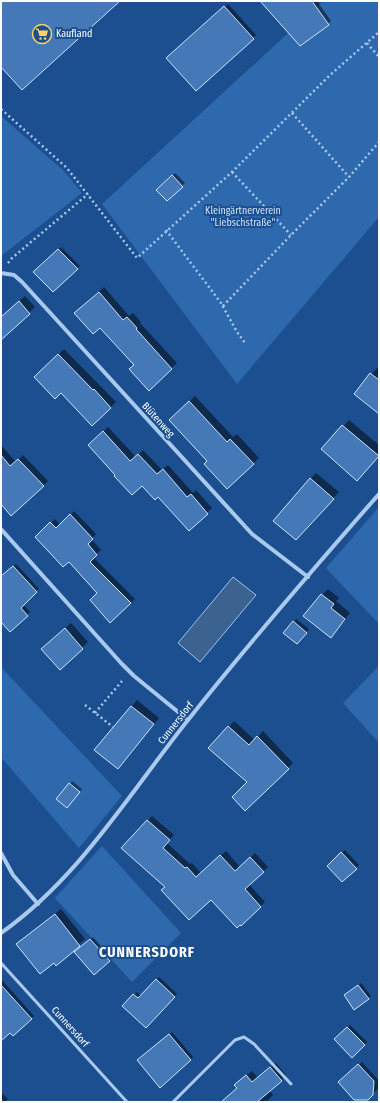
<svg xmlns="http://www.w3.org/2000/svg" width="380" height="1103" viewBox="0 0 380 1103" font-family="'Fira Sans Condensed',sans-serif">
<rect width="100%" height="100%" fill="#1b4f8f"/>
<g fill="#2e69ad">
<path d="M323,1H379V217L237,384L102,204Z"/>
<path d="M1,116L64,171L82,193L1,256Z"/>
<path d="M379,507V624L326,568Z"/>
<path d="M379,666V743L343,703Z"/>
<path d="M1,667L122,796L79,848L1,757Z"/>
<path d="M102,846L181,933L132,982L55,898Z"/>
</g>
<path fill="#3c6290" stroke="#9cc4f0" d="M233,577L256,595L200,662L178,643Z"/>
<g fill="#0007">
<path d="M261,1H317L331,21L300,44Z"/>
<path d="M228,4L256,35L196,90L168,58Z"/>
<path d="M175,173L185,183L167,200L158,190Z"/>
<path d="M61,247L80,266L53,291L35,272Z"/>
<path d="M104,287L129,316L133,313L141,322L140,323L177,363L149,389L135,364L81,307Z"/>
<path d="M25,296L35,307L8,332L1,324V318Z"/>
<path d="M64,349L116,402L92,425L61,391L35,377Z"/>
<path d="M377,368L379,370V413L355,393Z"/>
<path d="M195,396L233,437L237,434L259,458L227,488L176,414Z"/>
<path d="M349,420L379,445V455L363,474L322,449Z"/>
<path d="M108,427L136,457L143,450L162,470L168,465L193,493L196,490L212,508L189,529L158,495L142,485L117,475L94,440Z"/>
<path d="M1,445L16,462L23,455L48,481L43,486L1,503Z"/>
<path d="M316,473L339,492L302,533L310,479Z"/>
<path d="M74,511L96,534L91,539L101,550L93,557L135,599L110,622L99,593L69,560L36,537L55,519L60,525Z"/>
<path d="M16,564L39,589L23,604L30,612L16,626L1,610V573L3,575Z"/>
<path d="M328,589L339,598L336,601L350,613L336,630L322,595Z"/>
<path d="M296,619L309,629L299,640L294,622Z"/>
<path d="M71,623L88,642L61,668L48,643Z"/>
<path d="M137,700L159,718L118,768L96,750Z"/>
<path d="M234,721L255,740L263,731L293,763L245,810L248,782L210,748Z"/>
<path d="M72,781L82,789L70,804V784Z"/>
<path d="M152,816L174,835L167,843L190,864L192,863L201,873L226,851L240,867L255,853L268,867L249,884L265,902L241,925L211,898L166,886L123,848Z"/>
<path d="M345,850L359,865L342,881L328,866Z"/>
<path d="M61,909L85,939L56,964L24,939Z"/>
<path d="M93,937L112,958L109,960L78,950Z"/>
<path d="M159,977L177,994L146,1026L124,1006L137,992L141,996Z"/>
<path d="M1,979L34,1016L13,1035L10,1032L1,1040Z"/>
<path d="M361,983L371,996L368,998L348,993Z"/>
<path d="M350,1025L367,1042L352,1056L336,1039Z"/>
<path d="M172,1032L193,1057L191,1060L141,1058Z"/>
<path d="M362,1062L379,1081V1088L367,1099L340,1082Z"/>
<path d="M276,1063L286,1075L269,1090L273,1095L266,1102H231L241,1080L252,1071L258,1078Z"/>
<path d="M1,1092L8,1099L5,1102H1Z"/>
</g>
<g fill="#4478b7" stroke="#cfe3fa">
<path d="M1,1H120L22,90L1,67Z"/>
<path d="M260,1H312L329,25L300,46Z"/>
<path d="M224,6L254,39L196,91L166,58Z"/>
<path d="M172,175L183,187L167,201L156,190Z"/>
<path d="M58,249L78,269L53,292L33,272Z"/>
<path d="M99,292L123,320L127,317L137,328L136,329L172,369L149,391L129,369L134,365L100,328L93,334L74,313Z"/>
<path d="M19,301L30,314L1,340V317Z"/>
<path d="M58,354L93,390L94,389L111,408L92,426L61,393L55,399L34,377Z"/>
<path d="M370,373L379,380V414L354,394Z"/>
<path d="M189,401L227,442L230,439L254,464L227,489L204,464L207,461L169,420Z"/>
<path d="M342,425L379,456L357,481L321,449Z"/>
<path d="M103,431L130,461L138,454L157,474L163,469L187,497L191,494L208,514L189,531L158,497L155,500L142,486L132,495L114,476L115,475L88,445Z"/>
<path d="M1,455L10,466L18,459L44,486L11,516L1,504Z"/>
<path d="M310,478L334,499L296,540L273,521Z"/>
<path d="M70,514L93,539L88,544L97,555L90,562L131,603L110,623L90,600L97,593L69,562L63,567L35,537L50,522L56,528Z"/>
<path d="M13,566L37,592L21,608L28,616L10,632L1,622V576Z"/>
<path d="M321,594L334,604L331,608L345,619L331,638L303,616Z"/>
<path d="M293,621L307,633L297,644L283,633Z"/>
<path d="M65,628L83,649L60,670L41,649Z"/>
<path d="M131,706L154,724L118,769L94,750Z"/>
<path d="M228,726L249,745L257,736L289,769L245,811L232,797L247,782L208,748Z"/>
<path d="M69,783L80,792L67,808L56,799Z"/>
<path d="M147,820L170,840L163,848L185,868L187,867L196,877L220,855L235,871L250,857L264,872L245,889L261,907L241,926L240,925L237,928L211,900L189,920L161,890L165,887L121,848Z"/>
<path d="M341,852L357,869L342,882L327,866Z"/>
<path d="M55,914L80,946L56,966L54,963L40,974L16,944Z"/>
<path d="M90,939L110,961L94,975L74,952Z"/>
<path d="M156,979L175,997L146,1028L122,1006L133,994L138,998Z"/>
<path d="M1,985L32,1019L13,1036L10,1033L1,1041Z"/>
<path d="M358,985L369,999L354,1010L344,995Z"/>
<path d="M347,1027L365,1045L352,1058L334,1039Z"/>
<path d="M169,1034L191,1060L160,1088L137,1060Z"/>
<path d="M358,1064L374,1081L373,1095L368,1100H354L338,1082Z"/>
<path d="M270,1067L282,1081L257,1102H221L237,1088L234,1085L246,1075L252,1082Z"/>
</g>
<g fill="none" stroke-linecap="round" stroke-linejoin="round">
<g stroke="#a9c9ee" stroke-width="2.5" stroke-dasharray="2 3" stroke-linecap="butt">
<path d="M367,43L379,57"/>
<path d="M1,109L67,168L137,258L232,172L329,76L379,32"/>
<path d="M292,113L349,177"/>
<path d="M232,172L291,235"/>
<path d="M166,230L221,303L237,332L246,344"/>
<path d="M8,263L12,258L88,194"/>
<path d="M223,306L291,235L349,177L379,142"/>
<path d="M85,705L113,727"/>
<path d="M95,713L122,681"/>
</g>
<g stroke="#a9c9ee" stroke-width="3">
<path d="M1,963L127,1102"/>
<path d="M173,1102L235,1040L244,1037L254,1044L291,1084"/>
</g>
<g stroke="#a9c9ee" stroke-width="4">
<path d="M1,273L14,275L22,282L252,534L308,577"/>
<path d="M1,529L121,663L134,676L188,720"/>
<path d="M1,853L13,875L38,904"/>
<path d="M1,933C79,878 129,794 188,720C249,643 314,568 379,494"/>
</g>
</g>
<defs>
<symbol id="supermarket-ring" viewBox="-11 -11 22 22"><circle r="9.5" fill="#1b4f8f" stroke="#ffd166" stroke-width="1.5"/><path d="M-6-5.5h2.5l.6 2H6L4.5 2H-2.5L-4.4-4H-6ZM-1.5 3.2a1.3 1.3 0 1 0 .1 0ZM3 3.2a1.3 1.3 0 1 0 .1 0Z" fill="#ffd166"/></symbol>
</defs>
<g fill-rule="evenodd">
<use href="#supermarket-ring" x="31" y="23" width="22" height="22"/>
</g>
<g text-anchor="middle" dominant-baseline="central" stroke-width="4" stroke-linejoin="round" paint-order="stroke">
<g font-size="10" fill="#fff" stroke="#1b4f8f" text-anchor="start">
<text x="56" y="34">Kaufland</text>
</g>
<g font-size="10" fill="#cfe3fa" stroke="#1b4f8f">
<text x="243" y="211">Kleingärtnerverein<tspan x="243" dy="12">"Liebschstraße"</tspan></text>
</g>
<g font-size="10" fill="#fff" stroke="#1b4f8f">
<text transform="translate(158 420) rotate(48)">Blütenweg</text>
<text transform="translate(176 723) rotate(-52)">Cunnersdorf</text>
<text transform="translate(70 1027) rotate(48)">Cunnersdorf</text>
</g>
<g font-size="14" font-weight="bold" letter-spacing="1" fill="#fff" stroke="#1b4f8f">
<text x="147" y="952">CUNNERSDORF</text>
</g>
</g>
<rect width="380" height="1103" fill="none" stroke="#ffffff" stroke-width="4"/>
</svg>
